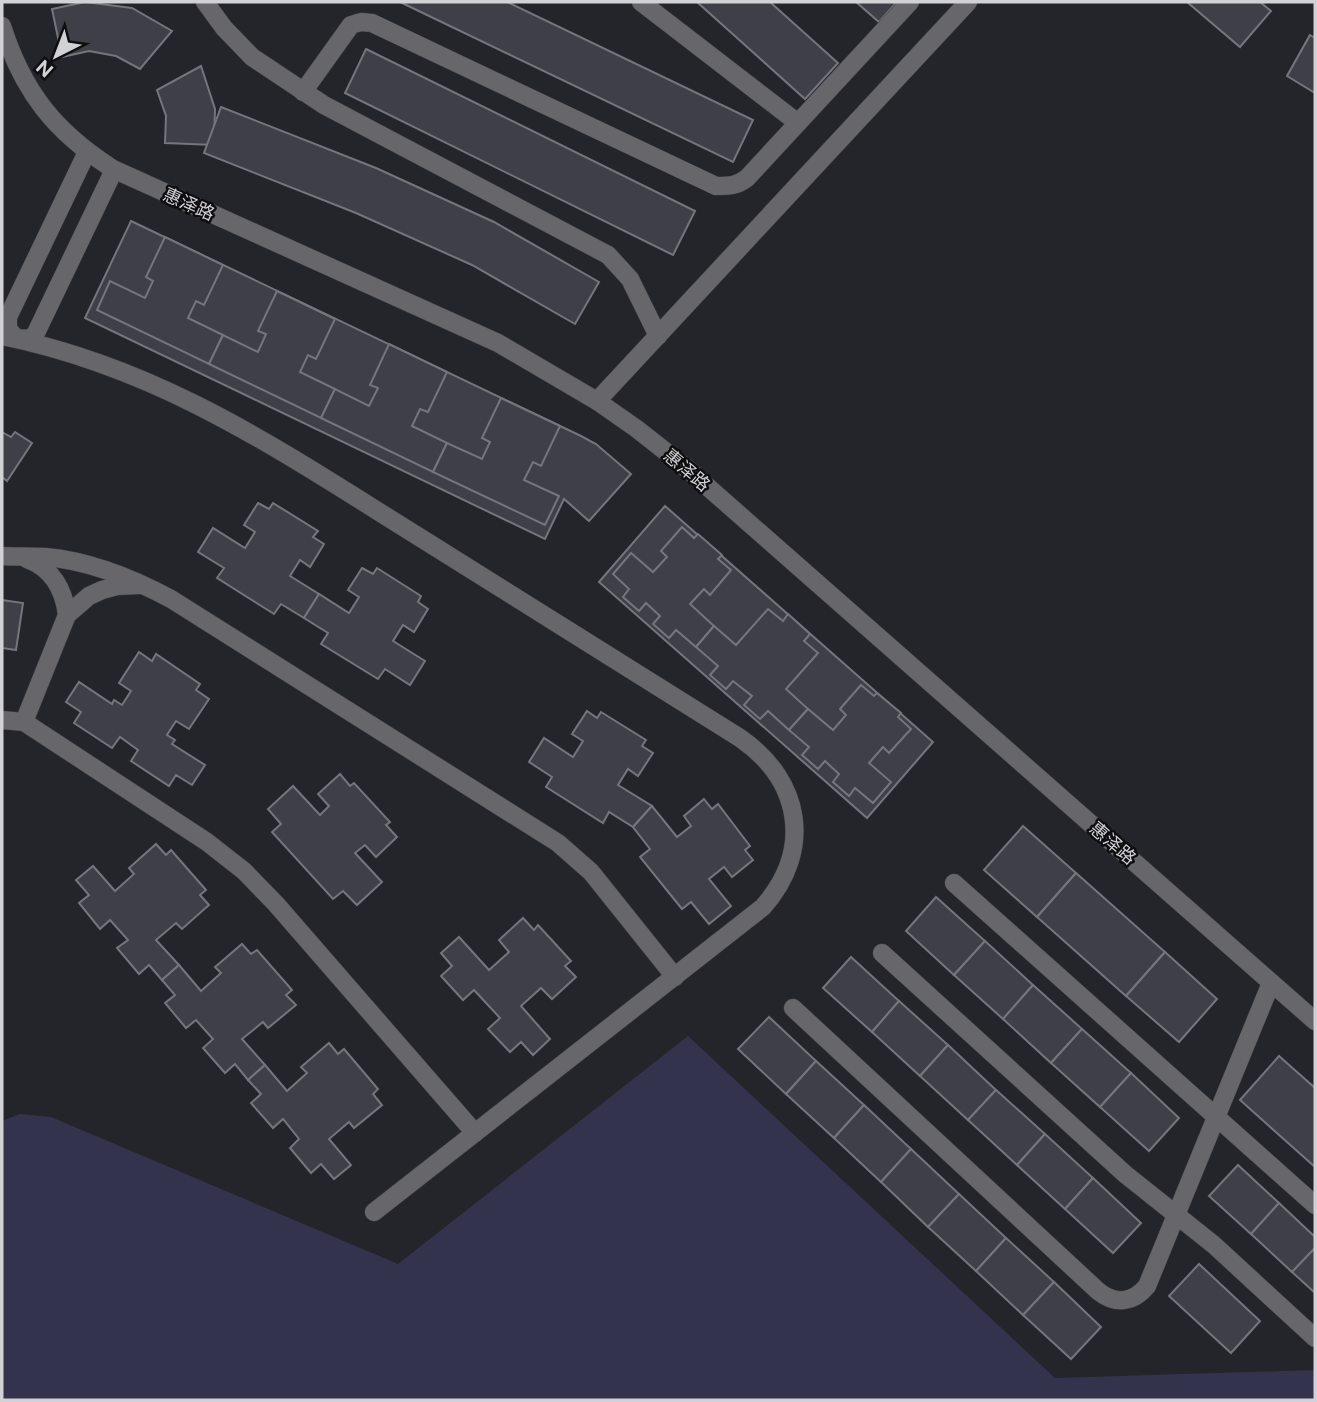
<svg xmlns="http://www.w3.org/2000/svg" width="1317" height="1402" viewBox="0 0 1317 1402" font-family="'Public Sans','Noto Sans SC',sans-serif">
<rect width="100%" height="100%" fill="#24242b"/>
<path fill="#34334d" d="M688,1036L1055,1378L1315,1370V1400H2V1121L20,1114L51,1117L398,1264Z"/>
<g fill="#3f3f47" stroke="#75757d" stroke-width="2">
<path d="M85,2L132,8L172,31L140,69L116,56L89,51L62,57L52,9Z"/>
<path d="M400,2H507L753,120L733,162Z"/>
<path d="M697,2H770L838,63L805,99Z"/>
<path d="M856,2H897L879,22Z"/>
<path d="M1187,2H1260L1271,11L1240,47Z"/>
<path d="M1310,35L1315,38V93L1287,76Z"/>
<path d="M366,49L695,211L673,255L345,93Z"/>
<path d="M201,66L215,109L214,145L165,143L166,116L157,90Z"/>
<path d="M221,107L376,168L494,222L599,282L575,324L472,265L356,213L204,153Z"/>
<path d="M131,221L581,436L596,444L631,474L589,521L564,499L545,539L85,318Z"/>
<path d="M165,237L223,265L204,305L196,301L188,318L223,335L209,364L97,310L110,281L145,298L153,281L146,277Z"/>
<path d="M277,291L335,319L316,359L308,355L300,372L335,389L321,418L209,364L223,335L258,352L266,334L258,331Z"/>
<path d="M389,344L447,372L428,412L420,409L412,426L447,443L433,472L321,418L335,389L369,406L378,388L370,385Z"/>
<path d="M501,398L560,426L541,466L533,462L524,480L559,496L545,525L433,472L447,443L482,459L490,442L482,438Z"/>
<path d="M2,432L11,437L15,432L32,443L7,481L2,477Z"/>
<path d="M258,503L269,509L273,503L318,531L313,537L324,544L310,567L300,560L290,576L319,594L304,618L281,604L274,614L217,578L224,568L198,552L213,528L245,548L255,532L244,525Z"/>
<path d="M665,506L933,742L867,818L599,582Z"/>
<path d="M682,527L694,538L698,534L722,555L718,559L731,570L710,595L704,589L690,604L714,626L696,647L676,630L669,638L653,624L660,616L646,603L639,611L623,597L629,589L613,574L631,553L653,572L667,557L661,551Z"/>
<path d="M362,568L373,574L377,568L421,596L418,602L428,609L414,632L403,625L393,641L425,661L410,685L385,669L378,679L321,644L328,633L304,618L319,594L349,613L359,597L348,590Z"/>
<path d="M2,600L23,603L16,650L2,648Z"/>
<path d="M768,609L783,621L788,614L810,634L804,641L818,653L786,689L808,709L789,730L768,711L760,719L744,705L752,696L733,681L726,689L710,675L718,666L696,647L714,626L736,645Z"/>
<path d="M139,652L152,661L156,654L200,684L196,690L209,699L189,729L176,721L167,735L175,740L172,744L205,765L192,785L176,775L169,786L131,761L138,750L120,737L112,748L74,723L81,712L66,702L79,682L112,704L114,700L122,705L131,691L119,683Z"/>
<path d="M861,685L874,696L877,693L901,713L898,717L911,729L889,753L883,747L869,763L891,782L873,803L855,788L849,796L833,782L839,774L825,761L818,769L802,755L809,747L789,730L808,709L833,730L846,715L840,709Z"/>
<path d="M587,711L597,718L601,712L646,740L642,746L653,753L638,776L628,769L618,785L652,806L633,827L609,812L603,823L546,787L552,777L529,762L544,738L573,757L583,741L572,734Z"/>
<path d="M340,774L350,786L354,783L390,822L386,825L397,837L376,857L365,845L355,853L382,882L357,905L343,891L333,899L272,832L281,824L268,809L293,786L320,815L329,806L318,794Z"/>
<path d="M704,799L712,809L718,804L750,846L745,850L753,860L732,877L724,867L709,879L731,906L709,924L691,902L682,909L640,857L650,849L633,827L652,806L677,837L691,826L684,816Z"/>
<path d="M1023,826L1076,873L1037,917L984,870Z"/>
<path d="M156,844L166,855L171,850L206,890L200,895L209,905L182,929L176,923L156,940L179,965L162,980L149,965L139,974L117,948L128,940L110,920L100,929L79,903L89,895L76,880L93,866L115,891L134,874L129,868Z"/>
<path d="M1076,873L1165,952L1126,996L1037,917Z"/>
<path d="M936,897L985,941L954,975L906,931Z"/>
<path d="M523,918L534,930L538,925L571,961L565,966L576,977L552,999L541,988L521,1006L550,1039L533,1055L521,1042L510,1052L488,1029L500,1018L474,990L463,1000L441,976L452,966L441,953L459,937L489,970L509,952L499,940Z"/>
<path d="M985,941L1033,985L1003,1019L954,975Z"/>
<path d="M242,944L251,954L257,950L292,990L286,995L296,1005L268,1028L263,1022L242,1039L265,1065L248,1080L235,1064L225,1073L203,1048L213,1039L196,1020L186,1028L165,1003L175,995L162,980L179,965L201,991L221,973L215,967Z"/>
<path d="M1165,952L1217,999L1179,1042L1126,996Z"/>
<path d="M851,957L899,1001L872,1032L823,988Z"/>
<path d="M1033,985L1082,1029L1051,1063L1003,1019Z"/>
<path d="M899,1001L948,1045L920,1076L872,1032Z"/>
<path d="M769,1017L816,1061L786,1094L738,1049Z"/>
<path d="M1082,1029L1131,1073L1100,1107L1051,1063Z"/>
<path d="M329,1043L338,1054L344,1049L378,1089L373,1094L382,1105L354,1128L349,1122L329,1139L351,1165L334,1179L321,1164L311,1173L290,1148L299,1139L283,1119L273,1128L251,1103L261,1094L248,1080L265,1065L287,1091L307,1073L301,1067Z"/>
<path d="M948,1045L996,1090L968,1120L920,1076Z"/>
<path d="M1279,1056L1315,1088V1167L1240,1100Z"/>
<path d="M816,1061L864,1105L834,1138L786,1094Z"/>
<path d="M1131,1073L1179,1118L1149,1151L1100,1107Z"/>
<path d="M996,1090L1045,1134L1017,1165L968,1120Z"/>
<path d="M864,1105L911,1149L881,1182L834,1138Z"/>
<path d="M1045,1134L1093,1178L1065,1209L1017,1165Z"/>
<path d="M911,1149L959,1194L928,1227L881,1182Z"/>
<path d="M1238,1165L1279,1203L1251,1234L1209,1196Z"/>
<path d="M1093,1178L1141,1223L1113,1253L1065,1209Z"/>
<path d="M959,1194L1006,1238L976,1271L928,1227Z"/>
<path d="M1279,1203L1315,1237V1248L1292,1272L1251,1234Z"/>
<path d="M1006,1238L1054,1282L1023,1315L976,1271Z"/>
<path d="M1315,1248V1293L1292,1272Z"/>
<path d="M1199,1264L1260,1321L1231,1353L1169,1296Z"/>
<path d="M1054,1282L1101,1327L1071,1359L1023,1315Z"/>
</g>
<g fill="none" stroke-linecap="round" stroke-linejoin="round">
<defs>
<g id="minor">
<path d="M205,2L224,28L252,57L324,105L608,255L630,279L658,336"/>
<path d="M641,2L798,123"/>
<path d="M2,26C23,92 55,132 113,169L498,343L597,401L637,429L684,466L1315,1021"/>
<path d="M303,92L351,25L361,22L372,23L716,186C729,186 737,186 747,178L910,2"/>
<path d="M87,152L8,317V329L16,338L29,339L35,335L114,170"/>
<path d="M2,336C161,368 281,451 416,535C524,603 632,670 740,738C802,781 813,850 763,907L374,1212"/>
<path d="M597,401L968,2"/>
<path d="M2,556C16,557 31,556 46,557C91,561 132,578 171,599L558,843L591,872L675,977"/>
<path d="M27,559C52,568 64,590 67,615"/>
<path d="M2,720L24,722L207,842L244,871L276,904L475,1133"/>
<path d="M24,722L67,615L89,596L102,590L117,586L139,585"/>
<path d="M954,883L1315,1205"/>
<path d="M882,953L1125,1174L1214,1245L1315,1338"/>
<path d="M793,1008L1098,1291C1115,1305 1133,1303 1147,1286L1271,983"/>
</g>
</defs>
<use href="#minor" stroke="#404046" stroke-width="19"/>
<use href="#minor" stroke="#67676b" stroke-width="18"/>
</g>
<g text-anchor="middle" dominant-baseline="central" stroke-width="5" stroke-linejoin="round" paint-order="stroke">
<g font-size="18" fill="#d1d1d6" stroke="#0e0e11">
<text transform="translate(189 204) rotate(24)">惠泽路</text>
<text transform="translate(687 470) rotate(40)">惠泽路</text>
<text transform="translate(1113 843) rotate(41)">惠泽路</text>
</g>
</g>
<rect width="1317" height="1402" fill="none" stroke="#d1d1d6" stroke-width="7"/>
<g transform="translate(56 56) rotate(222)" stroke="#0e0e11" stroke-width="5" paint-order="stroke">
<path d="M0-5L12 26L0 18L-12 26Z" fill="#d1d1d6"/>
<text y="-10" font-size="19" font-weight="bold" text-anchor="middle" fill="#d1d1d6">N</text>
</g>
</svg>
